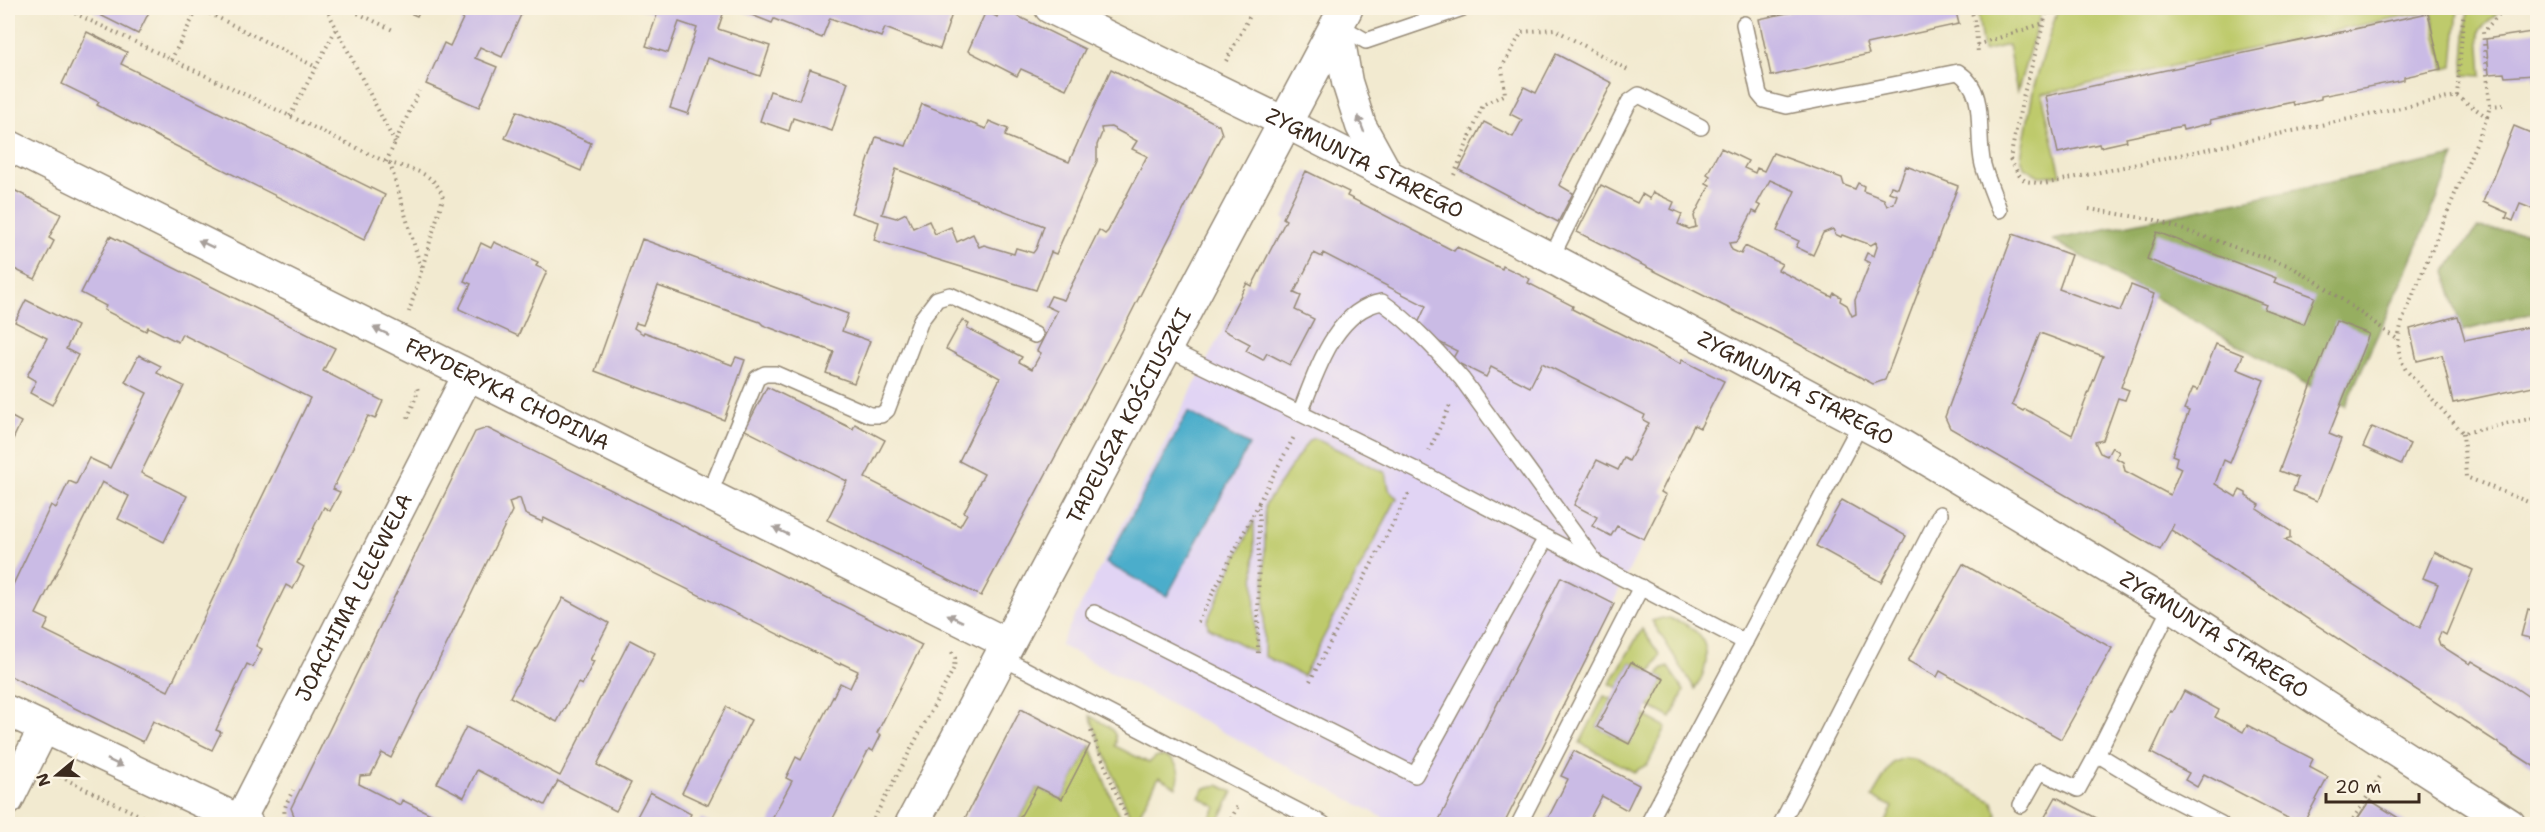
<svg xmlns="http://www.w3.org/2000/svg" width="2545" height="832" viewBox="0 0 2545 832" font-family="'Shantell Sans',sans-serif">
<rect width="100%" height="100%" fill="#fcf5e5"/>
<filter id="ink" filterUnits="userSpaceOnUse"><feTurbulence type="fractalNoise" baseFrequency=".0167" numOctaves="2"/><feDisplacementMap in="SourceGraphic" scale="12" xChannelSelector="R" yChannelSelector="G"/><feConvolveMatrix kernelMatrix="1 2 1 2 8 2 1 2 1" color-interpolation-filters="sRGB"/></filter>
<filter id="wash" filterUnits="userSpaceOnUse"><feTurbulence type="fractalNoise" baseFrequency=".008" numOctaves="4" result="noise"/><feDisplacementMap in="SourceGraphic" scale="24" xChannelSelector="R" yChannelSelector="G"/><feGaussianBlur stdDeviation="1.35" result="paint"/><feColorMatrix in="noise" values="0 0 0 0 0 0 0 0 0 0 0 0 0 0 0 0 0 1.4 0 .05"/><feComposite in="paint" operator="in"/></filter>
<g filter="url(#wash)">
<rect width="100%" height="100%" fill="#f2ead0"/>
<path fill="#e1d4f4" d="M1306,171L1349,192L1347,196L1454,251L1457,247L1501,269L1503,266L1530,279L1528,283L1573,306L1572,309L1679,364L1682,360L1724,381L1700,428L1694,426L1661,491L1666,495L1504,824H1395L1060,645L1247,283L1252,285L1286,220L1283,218Z"/>
<g fill="#beca6c" stroke="#7c7a45" stroke-width="1.5">
<path d="M1977,8H2042L2017,93L2008,45L1983,51Z"/>
<path d="M2058,8H2458L2453,67L2444,69L2431,10L2042,94L2061,175L2039,176L2024,167L2021,157L2034,86Z"/>
<path d="M2468,8H2502L2479,31L2482,76L2463,75Z"/>
<path d="M1314,438L1386,473L1389,489L1397,498L1303,676L1264,656L1265,505L1309,440Z"/>
<path d="M1254,520L1255,652L1208,627L1207,621Z"/>
<path d="M1662,618C1689,620 1712,637 1705,667C1704,675 1699,682 1695,689L1652,621Z"/>
<path d="M1642,629L1660,655L1651,672L1631,662L1618,688L1610,684Z"/>
<path d="M1668,667L1684,691L1671,718L1649,706L1664,679L1658,675L1661,670Z"/>
<path d="M1604,696L1612,699L1597,727L1629,744L1644,715L1666,727L1648,764L1634,772L1580,743Z"/>
<path d="M1090,716C1102,723 1121,729 1115,746L1149,763L1155,757C1174,752 1184,771 1176,787L1159,777L1135,822L1138,824H1133Z"/>
<path d="M1090,745L1122,824H1030L1020,819L1037,787L1062,799Z"/>
<path d="M1903,758L1913,759L1993,802L1997,815L1992,824H1884L1893,807L1872,797L1892,763Z"/>
<path d="M1218,785L1233,792L1217,824H1207L1216,807L1199,797L1205,788Z"/>
</g>
<g fill="#96ae60" stroke="#686c3f" stroke-width="1.5">
<path d="M2455,156L2405,275L2345,406L2053,240Z"/>
<path d="M2477,228L2537,234V312L2462,331L2445,271Z"/>
</g>
<path fill="#4cadcb" stroke="#446c74" stroke-width="1.5" d="M1188,412L1249,445L1167,596L1106,563Z"/>
<g id="blocks">
<g fill="#cabbe5" fill-rule="evenodd">
<path d="M96,8H151L138,34L94,12Z"/>
<path d="M398,8H421L417,16Z"/>
<path d="M468,8H524L502,57L480,47L475,58L497,67L479,107L426,84L444,43L450,46Z"/>
<path d="M641,8H725L718,29L770,46L760,76L708,58L688,114L670,108L697,28L679,22L668,53L646,46L657,15L640,9Z"/>
<path d="M734,8H954L940,49L885,28L881,37L830,18L822,38L774,19L772,23Z"/>
<path d="M1001,8L1085,49L1066,89L1021,69L1017,76L968,51L986,11L997,17Z"/>
<path d="M1810,8H1955L1959,24L1866,44L1869,54L1771,76L1759,19Z"/>
<path d="M2428,13L2441,69L2404,77V80L2321,96V99L2294,105L2293,102L2210,120L2211,123L2183,130L2182,126L2126,138L2127,141L2100,147L2099,144L2058,153L2046,96Z"/>
<path d="M2538,31V79L2535,80L2534,75L2505,77L2504,73L2489,74L2486,39Z"/>
<path d="M87,32L127,52L121,64L385,195L364,240L164,140L97,105L99,102L62,84Z"/>
<path d="M1556,54L1612,83L1559,185L1573,193L1558,222L1459,170L1484,122L1513,137L1522,120L1510,114L1524,87L1536,93Z"/>
<path d="M810,69L848,82L832,131L793,118L789,131L760,121L770,91L799,100Z"/>
<path d="M1111,69L1219,125L1222,134L1122,331L981,596L827,520L847,481L745,430L767,387L853,429L855,424L885,440L865,478L960,526L967,514L964,512L984,474L959,461L1000,378L946,349L962,320L969,324L967,328L1022,357L1019,362L1032,369L1041,353L1037,351L1057,311L1046,306L1051,296L1064,300L1099,230L1105,234L1108,231L1147,156L1132,149L1137,141L1111,127L1101,128L1102,133L1097,145V161L1056,254L1051,252L1036,290L874,240L879,222L851,213L876,137L906,146L922,104L986,129L989,121L1008,129L1005,136L1069,162ZM896,169L1044,226L1036,249L1033,253L1016,248L1014,254L984,245L979,247L973,234L957,242L951,227L935,234L929,221L913,228L906,213L896,218L882,214Z"/>
<path d="M517,111L591,143L581,171L505,138Z"/>
<path d="M2514,126L2538,136V211L2520,204L2513,221L2506,218L2508,213L2483,202Z"/>
<path d="M1721,148L1748,161L1744,168L1755,173L1757,168L1764,171L1773,153L1842,178L1844,185L1855,189L1858,183L1864,186L1863,191L1884,199L1887,206L1894,203L1897,195L1889,192L1891,186L1898,188L1906,166L1958,186L1885,380L1873,384L1776,332L1577,232L1601,185L1637,203L1642,194L1650,199L1653,192L1674,202L1671,209L1682,214L1678,224L1689,229L1696,227L1694,216L1710,185L1706,183L1710,176L1707,174ZM1770,180L1795,191L1777,231L1799,241L1796,247L1813,255L1823,233L1833,229L1835,234L1841,237L1842,235L1855,240V239L1871,245L1876,242L1877,247L1874,256L1867,253L1864,260L1870,263L1855,300L1856,314L1852,316L1847,305L1840,301L1841,297L1834,293L1832,297L1778,270L1782,264L1745,246L1741,254L1732,250L1729,243L1737,242L1753,211L1757,213L1761,206L1757,204Z"/>
<path d="M1306,171L1349,192L1347,196L1454,251L1457,247L1502,269L1503,266L1530,279L1528,283L1573,306L1572,309L1680,364L1682,360L1724,381L1700,428L1694,425L1661,492L1666,495L1644,539L1617,526L1611,536L1592,526L1597,517L1574,505L1597,460L1618,470L1624,458L1629,461L1649,423L1643,420L1645,415L1542,363L1530,387L1491,367L1486,377L1452,360L1457,351L1415,330L1426,306L1323,253L1322,257L1314,253L1294,293L1301,296L1295,310L1314,319L1290,365L1267,353L1263,360L1246,351L1250,344L1223,330L1247,283L1252,286L1286,220L1283,218Z"/>
<path d="M8,187L61,214L49,238L54,241L35,279L8,266Z"/>
<path d="M2157,232L2276,278L2274,282L2315,297L2304,324L2264,309L2266,305L2147,259Z"/>
<path d="M2013,234L2071,255L2059,289L2120,311L2131,285L2154,294L2121,387L2129,390L2125,400L2118,398L2103,440L2095,442L2100,453L2107,456L2112,447L2119,452L2116,458L2123,462L2125,471L2170,495L2181,468L2175,465L2177,457L2172,455L2189,411L2184,409L2193,388L2198,390L2216,344L2243,355L2237,369L2264,380L2230,463L2224,460L2215,484L2236,497L2240,490L2246,493V496L2260,505L2257,509L2290,531V539L2285,540L2420,628L2438,584L2423,578L2434,552L2473,570L2446,635L2441,632L2438,639L2440,645L2470,664L2472,661L2501,678L2532,699L2536,693L2538,694V769L2171,530L2174,524L2160,550L1950,428L1945,417ZM2040,333L2103,356L2072,435L2025,409L2023,411L2012,405Z"/>
<path d="M110,236L335,348L323,371L383,401L375,419L368,416L333,489L340,492L330,511L324,507L316,523L297,563L304,567L293,589L286,585L256,646L262,649L253,667L247,664L216,730L221,732L212,750L153,721L143,742L8,675L9,593L51,505L56,508L69,481L76,484L89,458L110,468L147,393L125,382L139,355L161,366L157,373L184,386L141,473L187,496L164,542L118,519L129,496L102,482L36,614L49,620L44,630L168,691L310,398L182,334L178,342L148,327L146,331L104,310L106,306L81,293Z"/>
<path d="M642,239L848,314L842,331L870,341L854,383L826,373L834,352L763,325L760,322L658,286L643,325L636,323L634,328L643,334L644,332L732,365L736,357L745,360L724,420L595,371Z"/>
<path d="M494,242L538,262L536,266L547,271L518,336L459,309L471,284L464,281L481,243L491,248Z"/>
<path d="M26,300L77,326L66,349L78,355L52,405L30,393L36,381L27,376L47,338L15,322Z"/>
<path d="M2458,316L2465,340L2538,325V385L2453,403L2442,355L2417,361L2410,329Z"/>
<path d="M2336,321L2369,334L2329,434L2341,439L2317,501L2293,491L2298,478L2279,471Z"/>
<path d="M8,415L21,422L8,450Z"/>
<path d="M2372,427L2410,444L2401,464L2363,447Z"/>
<path d="M487,428L922,645L877,733L881,735L873,751L869,749L830,824H769L792,781L786,778L796,757L801,760L840,683L850,688L858,671L841,663L840,665L544,518L542,522L525,514L520,498L509,502L512,511L391,758L382,753L371,775L360,776L359,784L400,805L402,800L451,824H303L296,821L291,808L475,432Z"/>
<path d="M1842,500L1906,536L1881,582L1816,546Z"/>
<path d="M1963,564L2112,648L2061,739L1940,671L1937,677L1908,661Z"/>
<path d="M1561,577L1614,604L1504,824H1437Z"/>
<path d="M563,598L609,623L590,660L594,661L582,685L578,683L557,722L510,697Z"/>
<path d="M2528,609L2538,612V640L2521,636Z"/>
<path d="M630,640L655,653L597,765L631,783L616,811L558,781L545,805L477,770L464,797L437,783L466,727L560,776Z"/>
<path d="M1631,662L1664,679L1629,744L1597,727Z"/>
<path d="M2184,691L2219,710L2215,717L2243,732L2247,725L2313,759L2309,767L2328,777L2303,824H2299L2204,774L2197,787L2185,780L2189,773L2151,753L2171,711L2173,712Z"/>
<path d="M726,707L751,720L708,805L682,793Z"/>
<path d="M1021,709L1090,745L1062,799L1037,787L1019,819L1030,824H962Z"/>
<path d="M1574,751L1639,785L1627,810L1602,796L1587,824H1545L1568,779L1561,776Z"/>
<path d="M650,792L691,814L686,824H633Z"/>
<path d="M2056,797L2106,823L2105,824H2041Z"/>
<path d="M2370,800L2408,824H2354Z"/>
<path d="M701,819L712,824H698Z"/>
</g>
</g>
</g>
<g filter="url(#ink)">
<use href="#blocks" fill-opacity="0" stroke="#968a77" stroke-width="1.5"/>
<g fill="none" stroke-linecap="round" stroke-linejoin="round">
<defs>
<g id="service">
<path d="M1337,24L1366,41L1463,8"/>
<path d="M1744,24L1759,94L1764,100L1787,106L1958,72C1989,92 1975,133 1983,165C1987,180 1994,195 1999,210"/>
<path d="M1551,258L1629,102L1639,95L1701,127"/>
<path d="M1166,348L1420,472L1745,642"/>
<path d="M1300,413C1316,374 1334,310 1382,302C1412,323 1438,352 1462,379L1595,562"/>
<path d="M709,495L757,378L765,374H776L870,415H881L887,410L921,320L937,299L950,295L1035,335"/>
<path d="M2171,606L2097,754L2163,794L2221,824"/>
<path d="M1094,613L1415,775L1546,538"/>
<path d="M1001,657L1323,824"/>
<path d="M2021,805L2040,771L2078,789L2097,754"/>
<path d="M1519,824L1641,587"/>
<path d="M1648,824L1861,423"/>
<path d="M1781,824L1940,514"/>
</g>
<g id="minor">
<path id="s1" d="M1050,8L1286,123L1551,258L1897,442L2171,606L2510,824"/>
<path d="M1337,24L1347,82L1361,126L1388,175"/>
<path id="s2" d="M8,145L1008,644"/>
<path d="M8,711L248,824"/>
<path d="M8,800L43,730"/>
<path id="s3" d="M240,820L468,375"/>
</g>
<g id="tertiary">
<path id="s4" d="M912,824L1346,8"/>
</g>
</defs>
<use href="#service" stroke="#968a77" stroke-width="18"/>
<use href="#minor" stroke="#968a77" stroke-width="33"/>
<use href="#tertiary" stroke="#968a77" stroke-width="36"/>
<g stroke="#968a77" stroke-width="4" stroke-dasharray="1.5 4.5" stroke-linecap="butt">
<path d="M64,8L386,162C407,168 437,172 443,198L409,312"/>
<path d="M199,8L316,67"/>
<path d="M326,8L395,143"/>
<path d="M347,8L395,31"/>
<path d="M1971,8L1976,29L1978,53"/>
<path d="M2048,8L2023,97L2010,159L2019,175L2025,181L2044,184L2457,96L2487,117L2403,319C2397,338 2396,352 2406,370L2463,433L2538,417"/>
<path d="M76,14L80,8"/>
<path d="M1977,45L2044,23"/>
<path d="M171,60L198,8"/>
<path d="M1226,61L1254,8"/>
<path d="M2457,96L2464,8"/>
<path d="M2490,106L2503,105"/>
<path d="M290,116L336,29"/>
<path d="M2487,117L2490,106L2483,32L2502,11L2538,8"/>
<path d="M386,162L419,91"/>
<path d="M390,163L421,268"/>
<path d="M1454,175L1483,105L1505,94L1502,67L1522,32L1554,29L1628,70"/>
<path d="M2089,209L2155,220L2290,266L2316,281L2397,339"/>
<path d="M408,418L418,391L416,384"/>
<path d="M2463,433L2466,477L2538,506"/>
<path d="M1429,451L1451,403"/>
<path d="M1198,622L1259,503"/>
<path d="M1258,653L1259,502L1295,435"/>
<path d="M1310,681L1409,493"/>
<path d="M1091,731L1129,824"/>
<path d="M54,776H59L157,824"/>
<path d="M1410,823V824"/>
<path d="M288,824C280,811 287,803 293,790"/>
<path d="M871,824L954,668L955,658L951,650"/>
<path d="M1228,824L1239,804"/>
<path d="M2350,824L2381,775"/>
</g>
<use href="#service" stroke="#fff" stroke-width="15"/>
<use href="#minor" stroke="#fff" stroke-width="30"/>
<use href="#tertiary" stroke="#fff" stroke-width="33"/>
</g>
<defs><path id="oneway-solid" d="M-6-.8H1V-3.2L6.5 0L1 3.2V.8H-6Z" transform="scale(1.5)"/></defs>
<g fill="#a79f9a">
<use href="#oneway-solid" transform="translate(1361 124) rotate(-110)"/>
<use href="#oneway-solid" transform="translate(206 244) rotate(-154)"/>
<use href="#oneway-solid" transform="translate(381 331) rotate(-154)"/>
<use href="#oneway-solid" transform="translate(781 531) rotate(-154)"/>
<use href="#oneway-solid" transform="translate(955 618) rotate(-154)"/>
<use href="#oneway-solid" transform="translate(115 763) rotate(25)"/>
</g>
</g>
<g text-anchor="middle" dominant-baseline="central" stroke-width="5" stroke-linejoin="round" paint-order="stroke">
<g font-size="21" fill="#3b2a1e" stroke="#fcf5e5">
<text stroke="none"><textPath href="#s1" startOffset="351">ZYGMUNTA STAREGO</textPath></text>
<text stroke="none"><textPath href="#s1" startOffset="837">ZYGMUNTA STAREGO</textPath></text>
<text stroke="none"><textPath href="#s2" startOffset="558">FRYDERYKA CHOPINA</textPath></text>
<text stroke="none"><textPath href="#s4" startOffset="462">TADEUSZA KOŚCIUSZKI</textPath></text>
<text stroke="none"><textPath href="#s3" startOffset="250">JOACHIMA LELEWELA</textPath></text>
<text stroke="none"><textPath href="#s1" startOffset="1323">ZYGMUNTA STAREGO</textPath></text>
</g>
</g>
<rect width="2545" height="832" fill="none" stroke="#fcf5e5" stroke-width="30"/>
<g transform="translate(57 775) rotate(251)" stroke="#fcf5e5" stroke-width="4.5" paint-order="stroke">
<path d="M0-4.5L10 22L0 15L-10 22Z" fill="#3b2a1e"/>
<text y="-9" font-size="16" font-weight="bold" text-anchor="middle" fill="#3b2a1e">N</text>
</g>
<path d="M2326 793v9h93v-9" fill="none" stroke="#3b2a1e" stroke-width="3"/>
<text x="2335" y="793" font-size="18" fill="#3b2a1e" stroke="#fcf5e5" stroke-width="4.5" paint-order="stroke">20 m</text>
</svg>
